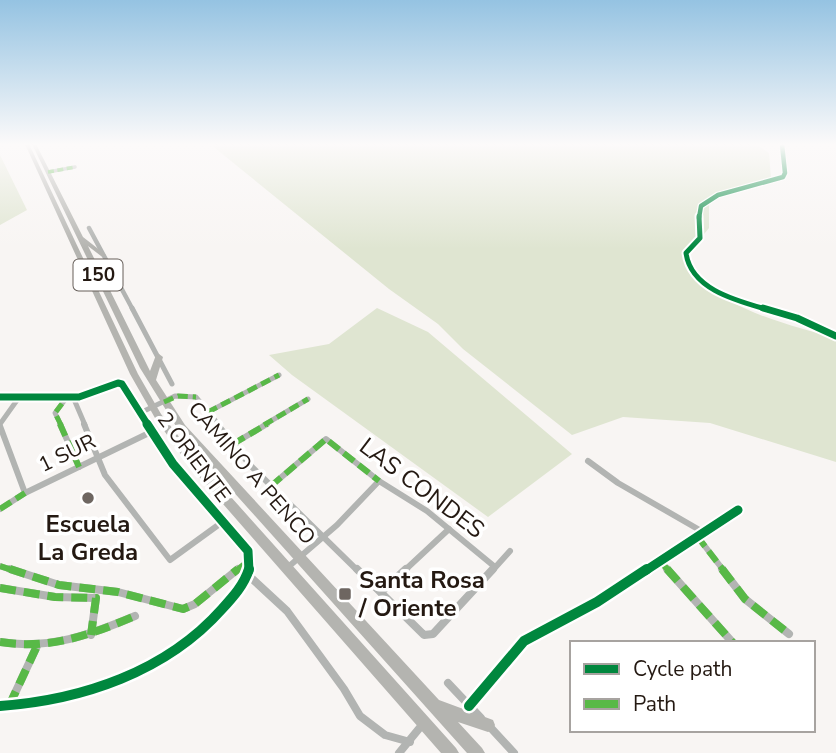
<svg xmlns="http://www.w3.org/2000/svg" width="836" height="753" viewBox="0 0 836 753" font-family="'Nunito Sans',sans-serif">
<rect width="100%" height="100%" fill="#f8f5f3"/>
<g fill="#dfe5d1">
<path d="M210,144H747L759,146L769,153L771,178L721,197L709,204V228L686,256C691,263 695,273 701,279C730,311 795,327 836,338V462L710,423L623,417L572,435L463,349L438,324L389,289Z"/>
<path d="M0,155L27,210L0,225Z"/>
<path d="M377,308L428,332L572,454L488,517L292,375L269,355L329,344Z"/>
</g>
<g fill="none" stroke-linecap="round" stroke-linejoin="round">
<g stroke="#b2b4b2" stroke-width="3.5">
<path d="M48,172L75,167"/>
<path d="M699,218L701,206L718,195L783,177L785,173L782,144"/>
</g>
<g stroke="#b2b4b2" stroke-width="4.5">
<path d="M699,216L700,238L686,253C691,290 738,301 769,310"/>
<path d="M89,228L133,310"/>
</g>
<g stroke="#b2b4b2" stroke-width="5">
<path d="M132,308L172,384"/>
<path d="M763,308L797,318L836,336"/>
<path d="M0,397H79L118,383L122,384L148,425"/>
<path d="M73,397L85,425"/>
<path d="M208,412L279,375"/>
<path d="M140,413L175,396L196,397L219,425"/>
<path d="M0,424L20,396"/>
<path d="M61,425L55,413L67,397"/>
<path d="M264,425L308,399"/>
</g>
<g stroke="#b2b4b2" stroke-width="6">
<path d="M60,424L79,467"/>
<path d="M84,424L105,475L170,560L221,523"/>
<path d="M147,424L173,464L248,551L249,571"/>
<path d="M217,424L251,466L358,571"/>
<path d="M0,426L25,493"/>
<path d="M233,444L267,424"/>
<path d="M588,461L618,483L703,532"/>
<path d="M271,486L326,439L379,481L427,511L495,567"/>
<path d="M0,509L25,493L151,432"/>
<path d="M697,536L724,571"/>
<path d="M660,561L669,571"/>
<path d="M0,566L15,571"/>
<path d="M287,568L337,525L379,481"/>
<path d="M236,571L251,559"/>
<path d="M404,571L449,529"/>
<path d="M492,571L510,551"/>
<path d="M645,571L738,510"/>
</g>
<g stroke="#b2b4b2" stroke-width="8">
<path d="M10,569L59,585L118,592L183,609L195,604L238,569"/>
<path d="M357,569L424,635L433,634L493,569"/>
<path d="M667,569L733,643"/>
<path d="M722,569L745,599L789,634"/>
<path d="M248,575L287,611L344,689L360,716L385,735L410,742"/>
<path d="M0,588L55,597L96,598L91,635"/>
<path d="M381,592L406,569"/>
<path d="M0,642C49,650 90,635 135,616"/>
<path d="M448,683L481,718"/>
<path d="M0,706C82,700 166,672 222,609C233,597 244,585 249,569"/>
<path d="M9,706L37,646"/>
<path d="M469,706L524,641L597,602L647,569"/>
<path d="M490,727L514,753"/>
<path d="M399,753L422,725"/>
</g>
<g fill="#b4b4b0" fill-rule="evenodd">
<path d="M25,144H29L138,374L161,414L196,458L456,748L459,753H441L188,464L155,418L130,374Z"/>
<path d="M32,144H36L83,237L106,255L103,257L101,256L88,246L150,371L156,355L159,354L163,357L156,380L185,425L439,700L493,720L495,725L493,730L488,732L458,722L482,748L485,753H467L179,431L140,368Z"/>
</g>
<path stroke="#58b947" stroke-width="3.5" stroke-dasharray="6 3.5" stroke-linecap="butt" d="M48,172L75,167"/>
<g stroke="#58b947" stroke-width="5" stroke-dasharray="10 5" stroke-linecap="butt">
<path d="M164,402L178,396L196,397"/>
<path d="M208,412L279,375"/>
<path d="M61,425L55,413L67,397"/>
<path d="M264,425L308,399"/>
</g>
<g stroke="#58b947" stroke-width="6" stroke-dasharray="13 6" stroke-linecap="butt">
<path d="M60,424L79,467"/>
<path d="M233,444L267,424"/>
<path d="M271,486L326,439L379,481"/>
<path d="M0,509L25,493"/>
<path d="M697,536L724,571"/>
<path d="M660,561L669,571"/>
<path d="M0,566L15,571"/>
<path d="M236,571L251,559"/>
</g>
<g stroke="#58b947" stroke-width="8" stroke-dasharray="16 8" stroke-linecap="butt">
<path d="M10,569L59,585L118,592L183,609L195,604L238,569"/>
<path d="M667,569L733,643"/>
<path d="M722,569L745,599L789,634"/>
<path d="M0,588L55,597L96,598L91,635"/>
<path d="M0,642C49,650 90,635 135,616"/>
<path d="M9,706L37,646"/>
</g>
<defs>
<path id="cycleway-far4" d="M699,218L701,206L718,195L783,177L785,173L782,144"/>
<path id="cycleway-far3" d="M699,216L700,238L686,253C691,290 738,301 769,310"/>
<g id="cycleway-far2">
<path d="M763,308L797,318L836,336"/>
<path d="M0,397H79L118,383L122,384L148,425"/>
</g>
<g id="cycleway-far1">
<path d="M147,424L173,464L248,551L249,571"/>
<path d="M645,571L738,510"/>
</g>
<g id="cycleway">
<path d="M0,706C82,700 166,672 222,609C233,597 244,585 249,569"/>
<path d="M469,706L524,641L597,602L647,569"/>
</g>
</defs>
<use href="#cycleway-far4" stroke="#fff" stroke-width="7"/>
<use href="#cycleway-far3" stroke="#fff" stroke-width="9"/>
<use href="#cycleway-far2" stroke="#fff" stroke-width="11"/>
<use href="#cycleway-far1" stroke="#fff" stroke-width="13"/>
<use href="#cycleway" stroke="#fff" stroke-width="15"/>
<use href="#cycleway-far4" stroke="#00873e" stroke-width="4.5"/>
<use href="#cycleway-far3" stroke="#00873e" stroke-width="5"/>
<use href="#cycleway-far2" stroke="#00873e" stroke-width="7"/>
<use href="#cycleway-far1" stroke="#00873e" stroke-width="9"/>
<use href="#cycleway" stroke="#00873e" stroke-width="10"/>
</g>
<linearGradient id="sky" x2="0" y2="1"><stop stop-color="#95c3e2"/><stop offset="0.58" stop-color="#fcfafa"/><stop offset="1" stop-color="#fcfafa" stop-opacity="0"/></linearGradient>
<rect width="836" height="249" fill="url(#sky)"/>
<g fill="#6e6661" stroke="#fff" stroke-width="2.5">
<circle cx="88" cy="498" r="7"/>
<rect x="338" y="587" width="14" height="14" rx="3.5"/>
</g>
<g text-anchor="middle" dominant-baseline="central" stroke-width="7" stroke-linejoin="round" paint-order="stroke">
<rect fill="#fff" stroke="#665e59" stroke-width="2" x="73.5" y="259.5" width="49" height="31" rx="5"/>
<g font-size="19" font-weight="bold" fill="#241912">
<text x="98" y="275">150</text>
</g>
<g font-size="21" fill="#241912" stroke="#fff">
<text transform="translate(67 453) rotate(-26)">1 SUR</text>
<text transform="translate(194 457) rotate(53)">2 ORIENTE</text>
<text transform="translate(252 473) rotate(49)">CAMINO A PENCO</text>
</g>
<g font-size="24" fill="#241912" stroke="#fff">
<text transform="translate(422 488) rotate(37)">LAS CONDES</text>
</g>
<g font-size="24" font-weight="bold" fill="#241912" stroke="#fff">
<text x="88" y="524">Escuela<tspan x="88" dy="28">La Greda</tspan></text>
<text x="359" y="580" text-anchor="start">Santa Rosa<tspan x="359" dy="28">/ Oriente</tspan></text>
</g>
</g>
<rect x="570" y="641" width="245" height="91" fill="#ffffff" stroke="#a7a3a0" stroke-width="2"/>
<rect x="584" y="664" width="35" height="10" fill="#00873e" stroke="#a7a3a0" stroke-width="2"/>
<text x="633" y="676" font-size="21" fill="#241912">Cycle path</text>
<rect x="584" y="699" width="35" height="10" fill="#58b947" stroke="#a7a3a0" stroke-width="2"/>
<text x="633" y="711" font-size="21" fill="#241912">Path</text>
</svg>
